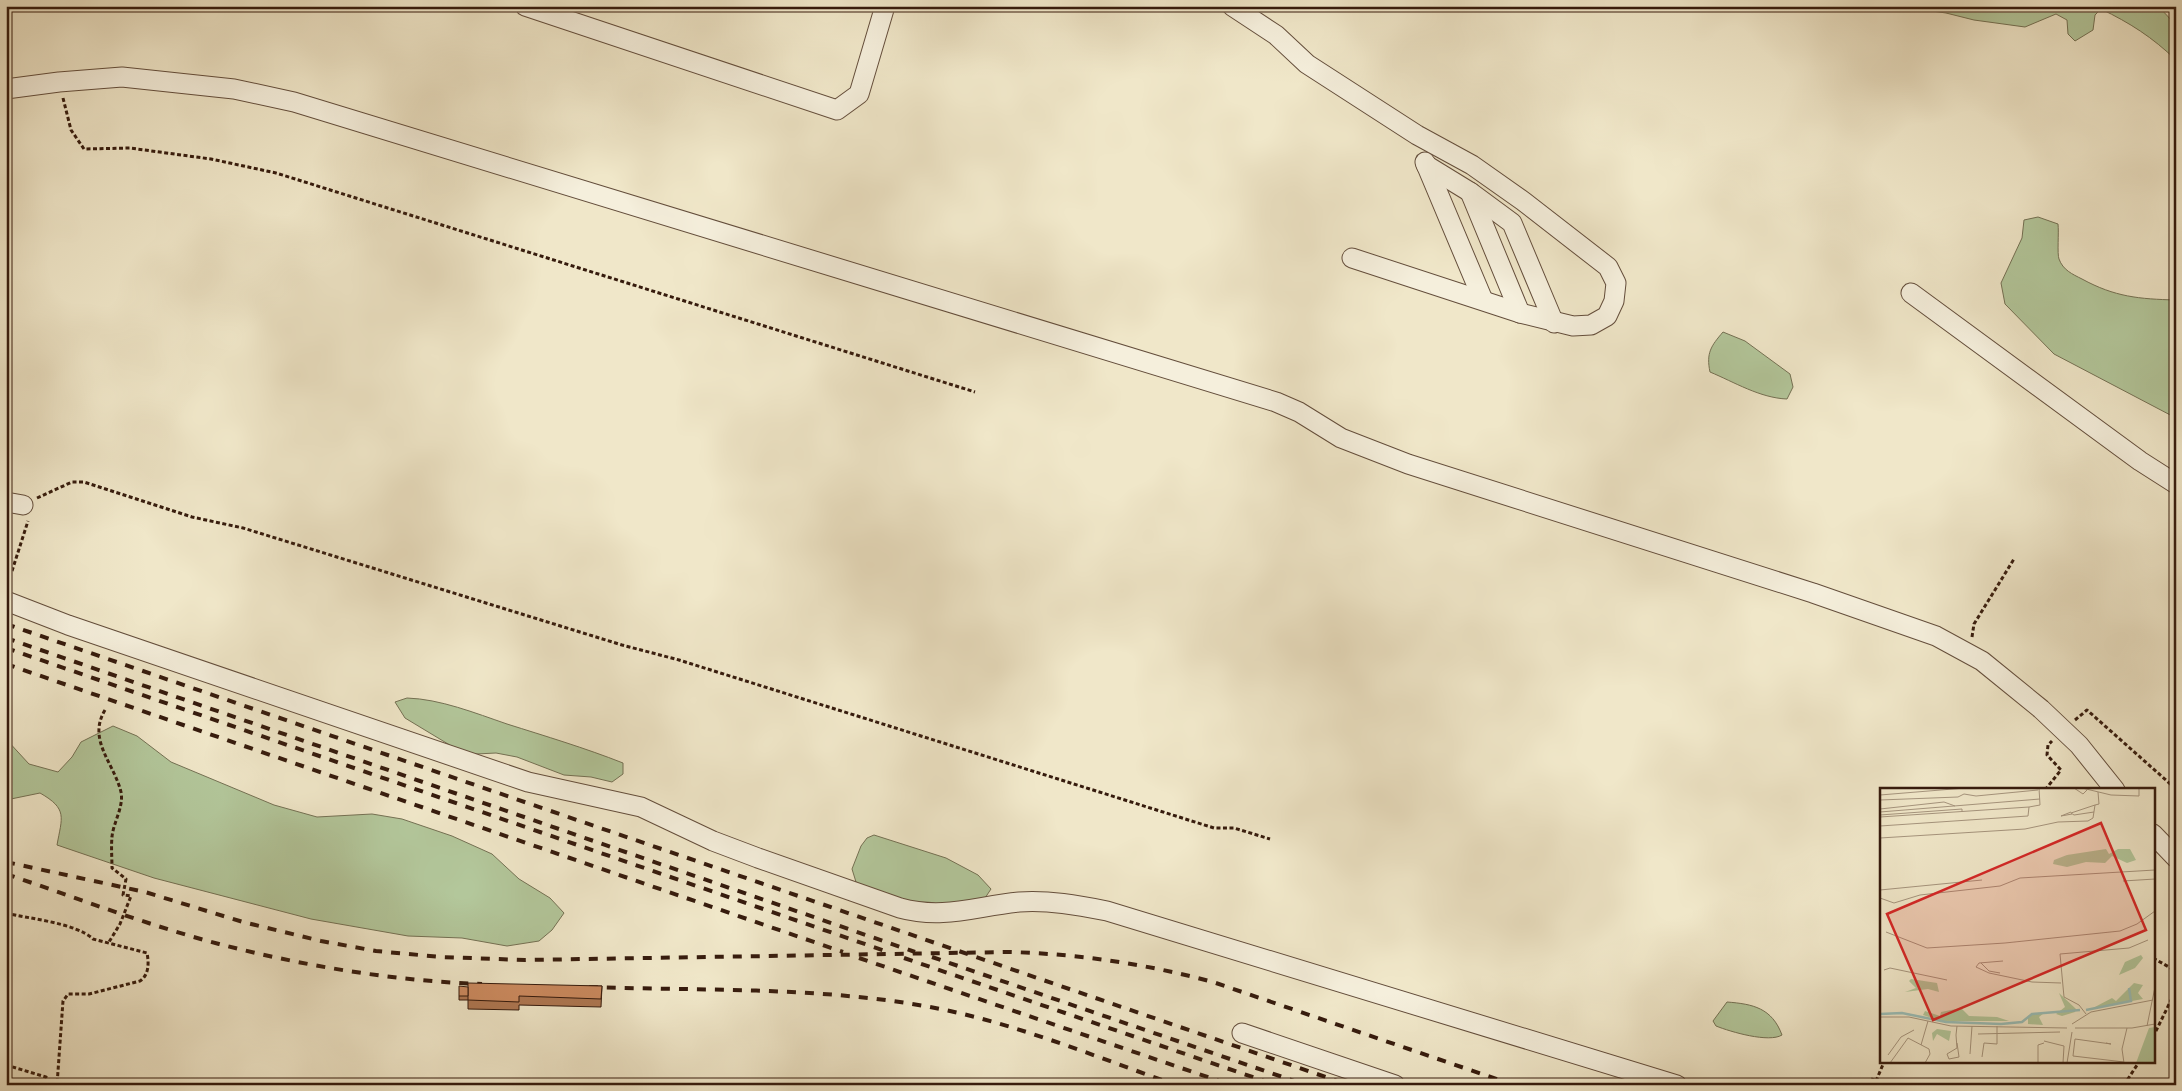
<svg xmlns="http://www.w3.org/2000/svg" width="2182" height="1091" viewBox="0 0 2182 1091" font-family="Alegreya,serif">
<rect width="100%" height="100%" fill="#f0e7c9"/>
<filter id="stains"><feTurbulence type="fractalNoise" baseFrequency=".004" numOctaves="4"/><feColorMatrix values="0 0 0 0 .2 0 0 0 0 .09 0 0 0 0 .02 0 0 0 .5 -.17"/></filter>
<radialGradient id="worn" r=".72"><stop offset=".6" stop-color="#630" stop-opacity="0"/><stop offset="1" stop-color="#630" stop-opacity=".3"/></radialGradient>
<g fill="#b3c79b" stroke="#747154">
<path d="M1895,6H2158L2176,25V60C2152,37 2130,23 2101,9L2095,15L2093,30L2075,41L2068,34L2067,20L2056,14L2025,27L1974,20L1946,13L1911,8L1902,9Z"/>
<path d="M2038,217L2058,224C2059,232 2057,254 2059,259C2063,270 2072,274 2082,279C2115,297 2139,299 2176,300V418L2054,354L2005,304L2001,283L2022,238L2024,220Z"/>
<path d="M1723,332L1745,341L1790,374L1793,387L1787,399C1760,398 1734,382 1710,372C1706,353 1711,346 1723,332Z"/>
<path d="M407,698C440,699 475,713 507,724C545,736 585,748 623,763V774L612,782L591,777L564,775L517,757L496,753L476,754L458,750L405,718L395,702Z"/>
<path d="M113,726L137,736L171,762L274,805L317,817L372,814L402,819L452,836L492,854L519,879L550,898L564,913L552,930L539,941L507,946L462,938L408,936L311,919L154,878L57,845C62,817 68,809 40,793L6,800V739L29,764L58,772L72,757L81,742Z"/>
<path d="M874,835L946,858L978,875L991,889L985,898L939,913L870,898L856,882L852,869L861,846L867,838Z"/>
<path d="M1727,1002C1753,1004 1772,1008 1782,1035C1769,1043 1731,1032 1716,1026L1713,1021Z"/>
</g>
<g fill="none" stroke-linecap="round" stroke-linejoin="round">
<path stroke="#727d74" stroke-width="5" d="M2171,6L2176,9"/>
<defs>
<g id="minor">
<path d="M525,6L837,110L859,94L885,6"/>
<path d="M1232,6L1276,35L1307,64L1417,135L1472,165L1523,201L1608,267L1616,283L1614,301L1607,316L1591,325L1573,326L1520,313L1352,258"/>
<path d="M6,89L59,82L122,77L234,89L294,102L1276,402L1299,412L1341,438L1408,464L1813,593L1936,636L1982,661L2041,709L2079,745L2115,790"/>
<path d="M1425,162L1483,300"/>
<path d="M1426,165L1470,192L1512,223L1554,323"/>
<path d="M1470,192L1520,313"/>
<path d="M1911,293L2140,461L2176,484"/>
<path d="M6,502L23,505"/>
<path d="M6,601L68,625L528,782L641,807L713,841L758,858L900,908C944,920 976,906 1019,902C1049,900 1077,905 1107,911L1677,1085"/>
<path d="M2153,834L2176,858"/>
<path d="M1242,1033L1395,1085"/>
</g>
</defs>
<use href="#minor" stroke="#644e3c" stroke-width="21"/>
<g stroke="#361b0d" stroke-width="3" stroke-dasharray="4 2.5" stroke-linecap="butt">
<path d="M63,98L71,130L84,149L130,148L211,159L276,173L975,392"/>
<path d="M37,498L72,482H84L192,517L243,528L622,645L679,660L1214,828H1234L1270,839"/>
<path d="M12,571L28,521"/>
<path d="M1972,637L1974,624L2014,559"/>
<path d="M105,710C87,740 114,763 121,792C124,807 113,823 112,837C111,847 112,858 112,868L126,879L123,895L131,896L120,924L109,942"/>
<path d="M2075,720L2087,710L2176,789"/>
<path d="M2045,790L2061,770L2047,755L2048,745L2052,741"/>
<path d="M6,913C30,919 76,923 93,939L147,953C149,963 149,975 140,981L89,994H68L63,1001L57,1085"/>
<path d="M2153,958L2176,971"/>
<path d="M2153,1037L2176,990"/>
<path d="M6,1065L46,1077L53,1085"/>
<path d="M1876,1081L1884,1062"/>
<path d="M1869,1085L1871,1079L1893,1085"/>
<path d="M2124,1085L2139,1062"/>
</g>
<use href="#minor" stroke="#f5efdc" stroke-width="19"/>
<g stroke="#361b0d" stroke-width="4" stroke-dasharray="9 9" stroke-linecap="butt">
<path d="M6,624L1349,1085"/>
<path d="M6,638L915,952"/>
<path d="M6,648L888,952"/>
<path d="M6,664L843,952"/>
<path d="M6,862L145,892L243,922L321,941L376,951L441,957L525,960L1010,952C1080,954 1146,964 1213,982L1514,1085"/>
<path d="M6,874C77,898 147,925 219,944C304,966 394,981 482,984"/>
<path d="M932,957L1306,1085"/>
<path d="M859,958L1231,1085"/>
<path d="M904,958L1276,1085"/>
<path d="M589,987C707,991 834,986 950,1011C1027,1028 1102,1059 1176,1085"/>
</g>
</g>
<path fill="#af7853" stroke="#361b0d" d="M602,986L601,1007L519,1005V1010L468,1009V1000H459V996L468,987Z"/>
<g fill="#cc8b60" stroke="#361b0d">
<path d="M468,983L602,986L601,999L519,996V1002L468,1000Z"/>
<path d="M459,986L468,987V996H459Z"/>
</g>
<g transform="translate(1880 788)">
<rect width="275" height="275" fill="#f0e7c9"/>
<path d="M226,61L229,66L238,61H250L256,72L247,75L232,68L225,75L206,74L187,79L173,76L174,72L187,67ZM261,167L263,170L255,180L239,187L245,174ZM31,191L57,195L59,204L48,201L25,204L36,200L29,193ZM254,195L263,197L258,205L263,211L213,220L232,210L236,213ZM179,205L196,221L195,224L182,228L176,226L185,219ZM81,220L89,228L117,229L129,233H61L43,227L45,223L60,228L61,224ZM160,225H164L159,229L163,237L148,236V228ZM275,239V275H256L269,240ZM57,241L71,243L69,253L57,246L53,253L52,245Z" fill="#b3c79b"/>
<path fill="none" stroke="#9abfb9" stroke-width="2.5" d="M206,222L251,213L249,200M0,226L22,225L66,234L121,236L142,234L152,226L200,222"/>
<path fill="none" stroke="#a6957e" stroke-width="1" d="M194,0L203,6L207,2M202,0L231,7L259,8V0M0,7L85,0M0,12L78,9L84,6L96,8L158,2M0,21L64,14L75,18M0,24L160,11M191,24L181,28L192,26M214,24L194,27L191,25L215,17M0,27L82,21V24M0,29L149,19M0,38L148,28L149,19L160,17L159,0M0,50L145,41L178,34L208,33L213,30L215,17L219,16L218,4M243,93L275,91M0,102L102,92M0,110L14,115L40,107L120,98L140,90L275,82M6,144L47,160L125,155L240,143L257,136L275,123M123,173L99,175L96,179L109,185L152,194L181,195M101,175L109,183L120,185M4,182L10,180L67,192M206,226L199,217L184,209L180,166L249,160L268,152M0,229H29L71,238L187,240M192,236L211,224L273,212M77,238L76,247L77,260L67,266L69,271L79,269L77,255M267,238L275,199M195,240H252L275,236M98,246L180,244M164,253L184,258L183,275M226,255L231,256L195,251L193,268L244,274M41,257L48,233M90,266L92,238M8,267L21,249L34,242M102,269L104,255L117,256V238M10,275L28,250L49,261L50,266L45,275M158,275V257L164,255M187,275L192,244M244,275L242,261L247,240"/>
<path fill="#d62828" fill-opacity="0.15" stroke="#d62828" stroke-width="2.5" d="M221,35L266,142L53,232L7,126Z"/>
<rect width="275" height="275" fill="none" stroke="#361b0d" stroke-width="2.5"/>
</g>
<rect width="2182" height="1091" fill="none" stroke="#f0e7c9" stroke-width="25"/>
<rect x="8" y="8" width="2167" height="1076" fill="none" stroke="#361b0d" stroke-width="2.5"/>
<rect x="12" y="12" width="2157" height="1066" fill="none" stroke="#361b0d"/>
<rect width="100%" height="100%" filter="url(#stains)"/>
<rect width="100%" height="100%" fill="url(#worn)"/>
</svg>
